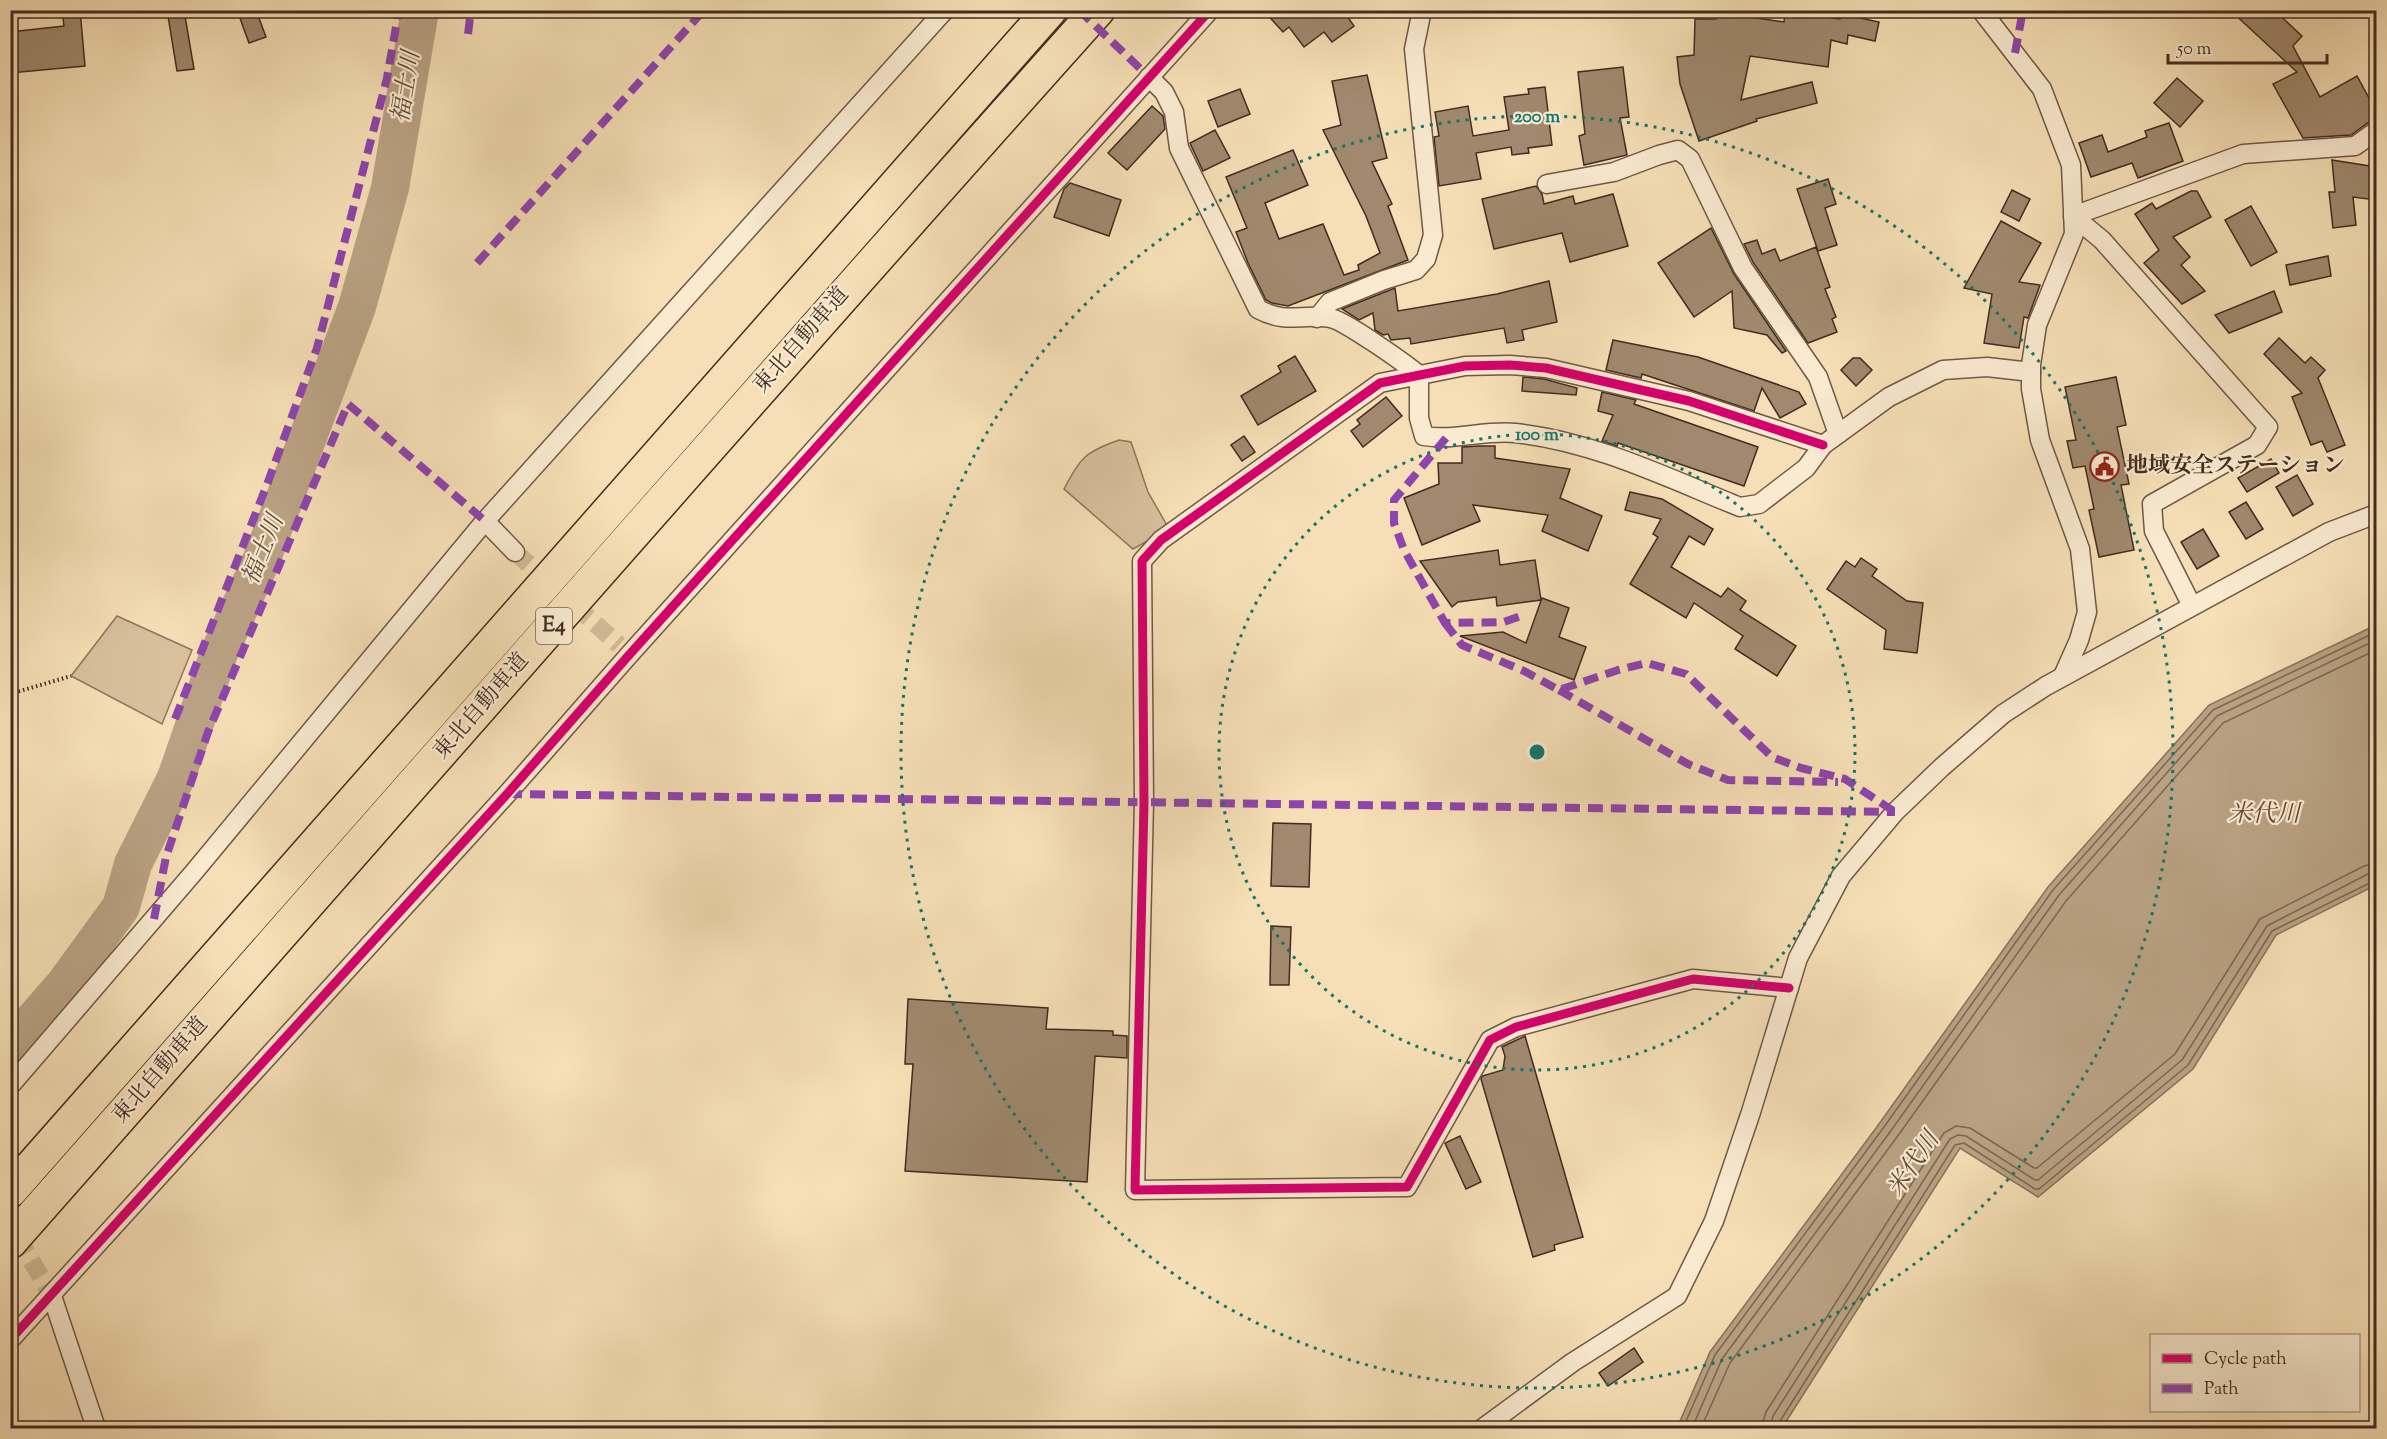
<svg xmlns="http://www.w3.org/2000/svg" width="2387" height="1439" viewBox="0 0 2387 1439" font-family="'Sorts Mill Goudy','Noto Serif JP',serif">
<rect width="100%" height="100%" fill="#f6dfb6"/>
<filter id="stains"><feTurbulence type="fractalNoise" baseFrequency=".00333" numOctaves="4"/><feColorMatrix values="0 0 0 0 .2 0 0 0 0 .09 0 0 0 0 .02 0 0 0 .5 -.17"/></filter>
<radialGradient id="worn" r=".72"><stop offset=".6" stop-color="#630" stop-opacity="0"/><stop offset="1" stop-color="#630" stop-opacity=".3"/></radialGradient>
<g fill="#d8c09c" stroke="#8e765e" stroke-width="1.5">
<path d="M1119,440L1131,442L1148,492L1169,529L1133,549L1064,489C1081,457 1085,452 1119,440Z"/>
<path d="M117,616L192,650L162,724L71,676Z"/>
</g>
<path fill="#b9a283" stroke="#8a725b" stroke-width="1.5" d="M2376,625V885L2276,935L2193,1069L2038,1197L1960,1148L1782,1428H1677L1710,1352L1879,1124L2048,887L2209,705Z"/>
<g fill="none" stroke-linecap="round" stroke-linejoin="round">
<g stroke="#7e6652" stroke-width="1.5">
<path d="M1683,1428L1715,1355L1884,1127L2053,890L2213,710L2376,632"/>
<path d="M1692,1428L1722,1359L1890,1132L2059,895L2217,716L2376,640"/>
<path d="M1701,1428L1730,1363L1897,1137L2066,901L2223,723L2376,650"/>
<path d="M1761,1428L1766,1412L1944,1133L1956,1126L1970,1128L2034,1168H2037L2175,1054L2260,919L2364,866L2376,863"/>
<path d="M1770,1428L1773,1416L1950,1139L1958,1135L1966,1136L2035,1180H2038L2182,1060L2267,926L2368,874L2376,872"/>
<path d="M1777,1428L1780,1421L1955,1145L1964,1143L2035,1189H2039L2188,1065L2272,931L2376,880"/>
</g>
<path stroke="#b9a283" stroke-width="38" d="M10,1047L65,984L121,907L133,864L176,778L219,653L261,561L357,307L390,188L420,10"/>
</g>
<g fill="#a0896e" stroke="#432b20" stroke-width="1.5">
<path d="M62,10H80L85,66L10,73V32L64,26Z"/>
<path d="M167,10H184L194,69L177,71Z"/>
<path d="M237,10H256L266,37L249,43Z"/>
<path d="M1263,10H1343L1354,26L1332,42L1324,32L1304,47L1289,27L1283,32Z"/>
<path d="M1715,10H1744V16L1784,22L1785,12L1840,19L1841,14L1879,22L1875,41L1848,35L1847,44L1831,40L1828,67L1750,56L1741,100L1812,82L1817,103L1756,119L1757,121L1699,141L1680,84L1677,57L1694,55L1695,19H1716Z"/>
<path d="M2230,10H2274L2302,36L2293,46L2320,97L2357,76L2376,111V120L2369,122L2351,135L2303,138L2273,84L2297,72Z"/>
<path d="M1623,67L1629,117L1620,118L1627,155L1584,165L1579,136L1585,134L1578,72Z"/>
<path d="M1367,75L1387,158L1372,162L1392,204L1388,206L1408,260L1288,306L1272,303L1266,300L1248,263L1236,232L1247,228L1226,177L1293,150L1308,185L1265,203L1279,239L1323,224L1344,275L1359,270L1358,265L1380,253L1366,216L1323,130L1341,125L1332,81Z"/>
<path d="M2177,78L2203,101L2180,127L2154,103Z"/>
<path d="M1545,87L1552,145L1528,148L1529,153L1512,155L1511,147L1476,153L1481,179L1439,186L1434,137L1439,136L1435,112L1468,106L1473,136L1509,130L1504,97L1529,94L1528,89Z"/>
<path d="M1240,89L1250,114L1218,127L1208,101Z"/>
<path d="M1152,106L1163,116L1165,129L1127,170L1108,153Z"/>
<path d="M2169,123L2183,161L2138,178L2132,163L2091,177L2079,143L2102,135L2108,152L2147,137L2145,131Z"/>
<path d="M1215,130L1230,158L1203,171L1190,143Z"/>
<path d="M2332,160L2376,167V200L2353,197L2356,225L2333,228L2329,192H2335Z"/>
<path d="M1828,179L1836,204L1825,208L1837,245L1818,251L1797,189Z"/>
<path d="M1070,183L1121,200L1109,236L1054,217L1064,189Z"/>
<path d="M1536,186L1542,194L1544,204L1573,196L1575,204L1613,194L1628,246L1570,262L1562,233L1494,249L1482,199Z"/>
<path d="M2012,190L2030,199L2019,221L2001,212Z"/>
<path d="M2191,191H2197L2211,217L2173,237L2190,257L2181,265L2205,291L2182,304L2144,263L2159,250L2135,214L2152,203L2156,209Z"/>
<path d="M2251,206L2277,252L2251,266L2225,220Z"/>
<path d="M2001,221L2041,243L2019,282L2040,285L2028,318L2024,317L2019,348L1984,343L1992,294L1964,288Z"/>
<path d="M1711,228L1734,274L1786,351L1782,353L1767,335L1734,328L1732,291L1694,317L1658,263Z"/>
<path d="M1757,240L1762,254L1775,249L1780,261L1816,247L1830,287L1825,289L1836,317L1832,319L1837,332L1808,343L1753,262L1744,244Z"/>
<path d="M2328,256L2331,276L2290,285L2286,265Z"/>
<path d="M1549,281L1557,322L1522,330L1524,340L1507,343L1504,328L1411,344L1410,338L1391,340L1388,334L1383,335L1375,330L1373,313L1359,320L1342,309L1395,288L1398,311L1497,294Z"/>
<path d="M2274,291L2282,312L2229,333L2215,315Z"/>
<path d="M2279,338L2305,363L2311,357L2325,370L2318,378L2345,445L2327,452L2322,441L2311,445L2292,397L2302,393L2264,354Z"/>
<path d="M1613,340L1698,357L1799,392L1806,404L1780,418L1762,388L1754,411L1642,374L1641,378L1606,370Z"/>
<path d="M1295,356L1316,391L1258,425L1241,396L1281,372L1278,366Z"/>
<path d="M1853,358H1860L1872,370L1856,386L1841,370Z"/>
<path d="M1523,377L1544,379L1577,388L1576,395L1522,391Z"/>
<path d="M2116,377L2126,425L2117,427L2129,484L2121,485L2134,550L2099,557L2089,510L2094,509L2085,466L2073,468L2067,441L2076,440L2065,387Z"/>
<path d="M1602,392L1636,400L1634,404L1758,447L1744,486L1618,443L1617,446L1602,441L1613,415L1598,411Z"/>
<path d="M1386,397L1402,416L1363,447L1351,431L1360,424L1357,420Z"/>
<path d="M1244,436L1255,452L1242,461L1231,445Z"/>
<path d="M1479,446H1495V458L1570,469L1560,498L1602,516L1588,551L1542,531L1548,515L1473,505L1480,521L1422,545L1404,498L1439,484L1438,463H1462V447Z"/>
<path d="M2271,459L2279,473L2247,492L2238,478Z"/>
<path d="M2297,475L2313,504L2293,516L2276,487Z"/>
<path d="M1630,492L1662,499L1713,529L1704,545L1689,536L1671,567L1721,597L1728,588L1746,601L1740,610L1796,646L1777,676L1735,649L1743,636L1694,603L1686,618L1630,584L1658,537L1653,534L1661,519L1625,510Z"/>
<path d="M2246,502L2263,529L2246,539L2229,512Z"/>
<path d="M2203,529L2219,556L2197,569L2181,542Z"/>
<path d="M1498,550L1500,565L1535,560L1541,600L1497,606L1496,597L1458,602L1452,607L1420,561Z"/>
<path d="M1861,558L1877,569L1872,576L1907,601L1923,603L1917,653L1884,649L1886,630L1827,589L1846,561L1855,567Z"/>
<path d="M1542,598L1569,608L1559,637L1586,647L1574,680L1460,636L1503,632L1526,643Z"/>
<path d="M1273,823L1311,824L1309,887L1271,886Z"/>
<path d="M1271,926L1291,927L1289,985H1270Z"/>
<path d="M908,999L1048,1008L1046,1029L1113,1031V1035L1127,1036V1058L1095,1056L1087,1182L905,1171L913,1064H905Z"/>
<path d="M1525,1036L1583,1237L1554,1245L1555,1250L1533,1257L1481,1079L1482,1076L1503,1070L1505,1056L1502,1047Z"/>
<path d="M1460,1136L1481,1182L1466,1189L1445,1143Z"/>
<path d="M1634,1348L1643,1362L1608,1386L1599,1373Z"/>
</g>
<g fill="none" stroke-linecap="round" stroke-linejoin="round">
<g stroke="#d2bb98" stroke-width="18" stroke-dasharray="18 9" stroke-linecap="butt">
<path d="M515,552L619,645"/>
<path d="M10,1212L14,1231L52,1296"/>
</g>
<defs>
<g id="minor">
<path d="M1981,10L2042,89L2071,165L2074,234L2037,325L2031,365V389L2040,440L2080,549L2087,612L2079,640L2063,676"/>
<path d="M1149,77L1164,92L1174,112L1179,148L1258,309C1288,325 1301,313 1330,318C1344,320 1406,364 1419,375V418L1424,436C1454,441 1485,430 1515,433C1593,441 1668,478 1740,507L1759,504L1806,468L1823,445L1889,397L1943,370L1987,367L2031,372"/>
<path d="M1547,184L1614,172L1659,155L1678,150L1690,159L1743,268L1818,377L1838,434"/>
<path d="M1317,318L1330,302L1384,280L1416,270L1426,259L1433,235L1414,49L1422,10"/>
<path d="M485,521L515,552"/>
<path d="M2192,606L2154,531L2152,504L2257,445L2268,427L2102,240L2073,216L2243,154L2355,146L2376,131"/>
<path d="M1789,988L1693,979L1516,1027L1490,1040L1407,1187L1135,1190L1144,802L1142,561L1161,540L1380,383L1465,366L1510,365L1546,368L1689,401L1823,445"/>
<path d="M10,1086L194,872L485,521L945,10"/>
<path d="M52,1296L96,1428"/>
<path d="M10,1340L507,794L629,655L1210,10"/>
<path d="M1483,1428L1573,1362L1677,1296L1714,1221L1751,1112L1798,958L1841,876L1895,812L1942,767L2003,714L2046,686L2329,532L2376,514"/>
</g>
<g id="motorway">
<path d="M10,1191L1050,10"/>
<path d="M10,1242C373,831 732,418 1098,10"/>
</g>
</defs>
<use href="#minor" stroke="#705846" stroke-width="21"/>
<use href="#motorway" stroke="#432b20" stroke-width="36"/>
<path stroke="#432b20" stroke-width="4" stroke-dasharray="1.5 3" stroke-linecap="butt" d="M10,694L71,676"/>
<use href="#minor" stroke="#f9ead0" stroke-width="18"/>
<use href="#motorway" stroke="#f6dfb6" stroke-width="33"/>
<g stroke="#8e44ad" stroke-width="8" stroke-dasharray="15 8" stroke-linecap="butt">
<path d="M1079,10L1149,77"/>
<path d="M468,34L471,10"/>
<path d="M2015,53L2023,10"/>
<path d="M477,263L704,10"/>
<path d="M1446,438L1394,500V523L1404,550L1445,623L1504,622L1521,616"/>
<path d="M1445,623L1462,645L1524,671L1559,690L1618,670L1647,663L1686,674L1772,757L1801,768L1845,779L1895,812"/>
<path d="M1559,690L1688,764L1728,780L1838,782"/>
<path d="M175,719L268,482L317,348L387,78L399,10"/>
<path d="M507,794L1895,812"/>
<path d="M154,919L166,857L208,732L348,404L485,521"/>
</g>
<defs>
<g id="cycleway">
<path d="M1789,988L1693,979L1516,1027L1490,1040L1407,1187L1135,1190L1144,802L1142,561L1161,540L1380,383L1465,366L1510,365L1546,368L1689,401L1823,445"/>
<path d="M10,1340L507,794L629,655L1210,10"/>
</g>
</defs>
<use href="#cycleway" stroke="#f9ead0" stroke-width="13"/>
<use href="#cycleway" stroke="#d6006c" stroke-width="9"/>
</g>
<g fill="none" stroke="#0f766e" stroke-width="3" stroke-dasharray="3 6">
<circle cx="1537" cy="752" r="318"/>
<circle cx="1537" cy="752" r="636"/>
</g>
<defs>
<symbol id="civic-ring" viewBox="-11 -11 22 22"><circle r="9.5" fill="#f9ead0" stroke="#8f2418" stroke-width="1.5"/><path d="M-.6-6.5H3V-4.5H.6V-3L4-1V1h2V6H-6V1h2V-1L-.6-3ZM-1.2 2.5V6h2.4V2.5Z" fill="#8f2418"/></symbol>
</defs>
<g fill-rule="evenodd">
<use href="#civic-ring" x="2088" y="450" width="33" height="33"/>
</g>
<g text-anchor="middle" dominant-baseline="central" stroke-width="4.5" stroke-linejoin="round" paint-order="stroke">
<rect fill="#f9ead0" stroke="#7a6455" stroke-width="1.5" x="536" y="608" width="36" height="36" rx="4.5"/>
<g font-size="21" font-weight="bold" fill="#432b20">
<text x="554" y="626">E4</text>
</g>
<g font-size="22" fill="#432b20" stroke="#f9ead0">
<text transform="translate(802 341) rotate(-49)">東北自動車道</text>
<text transform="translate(482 707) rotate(-49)">東北自動車道</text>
<text transform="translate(161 1071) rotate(-49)">東北自動車道</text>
</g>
<g font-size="22" font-weight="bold" fill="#432b20" stroke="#f9ead0" text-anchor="start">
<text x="2126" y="467">地域安全ステーション</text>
</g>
<g font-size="24" font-style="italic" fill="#604939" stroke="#f9ead0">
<text transform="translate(407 87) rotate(-81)">福士川</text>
<text transform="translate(264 550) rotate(-68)">福士川</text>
<text x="2264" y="815">米代川</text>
<text transform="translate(1914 1165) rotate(-56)">米代川</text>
</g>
</g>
<circle cx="1537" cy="752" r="9" fill="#0f766e" stroke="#f9ead0" stroke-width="3"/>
<g font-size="18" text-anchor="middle" font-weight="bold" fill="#0f766e" stroke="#f9ead0" stroke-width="4.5" stroke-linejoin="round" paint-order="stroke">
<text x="1537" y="122">200 m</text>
<text x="1537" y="440">100 m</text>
</g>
<rect width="2387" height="1439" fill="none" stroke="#f6dfb6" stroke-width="36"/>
<rect x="12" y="12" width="2363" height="1415" fill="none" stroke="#432b20" stroke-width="3"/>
<rect x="18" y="18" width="2351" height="1403" fill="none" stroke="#432b20" stroke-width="1.5"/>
<rect x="2150" y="1334" width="210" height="78" fill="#f9ead0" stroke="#b09e8a" stroke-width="1.5"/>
<rect x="2162" y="1354" width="30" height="9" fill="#d6006c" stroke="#b09e8a" stroke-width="1.5"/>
<text x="2204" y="1364" font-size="18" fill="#432b20">Cycle path</text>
<rect x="2162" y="1384" width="30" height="9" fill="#8e44ad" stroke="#b09e8a" stroke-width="1.5"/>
<text x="2204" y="1394" font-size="18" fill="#432b20">Path</text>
<path d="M2168 54v9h159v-9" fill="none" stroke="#432b20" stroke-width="3"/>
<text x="2177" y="54" font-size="18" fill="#432b20" stroke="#f9ead0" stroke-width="4.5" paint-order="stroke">50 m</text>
<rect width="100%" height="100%" filter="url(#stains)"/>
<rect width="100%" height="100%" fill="url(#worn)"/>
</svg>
